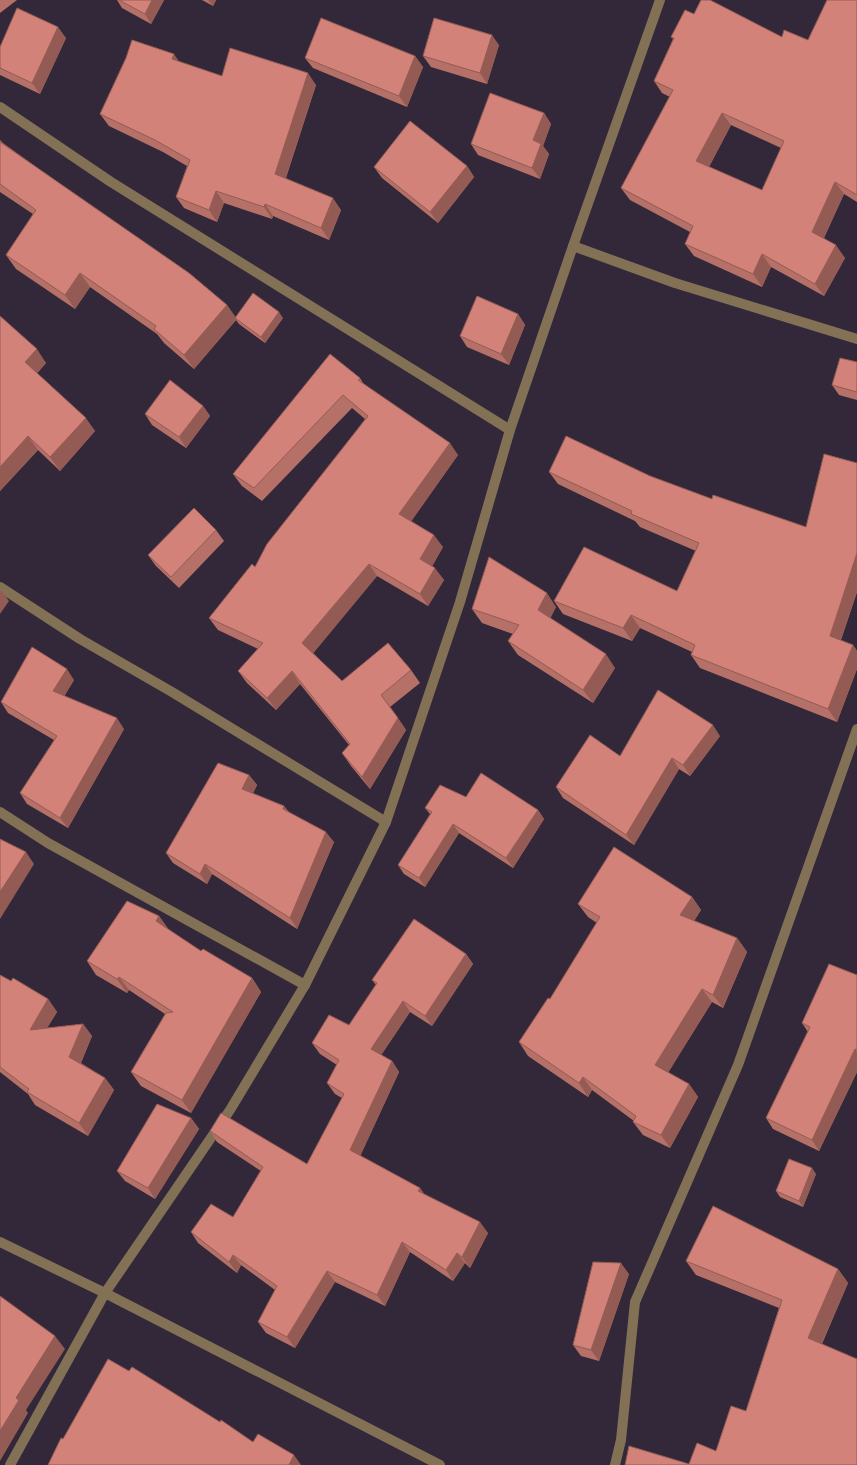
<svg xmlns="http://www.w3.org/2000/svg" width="857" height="1465" viewBox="0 0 857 1465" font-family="'Asap Condensed',sans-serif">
<rect width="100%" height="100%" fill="#322839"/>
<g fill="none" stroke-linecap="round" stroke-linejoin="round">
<g stroke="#837156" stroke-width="10">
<path d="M0,107L111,182L510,430"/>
<path d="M573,246L675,283L857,339"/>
<path d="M0,587L80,639L172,692L386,822"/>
<path d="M0,812L48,843L305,985"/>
<path d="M0,1242L105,1293L440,1465"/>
<path d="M10,1465L105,1293L230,1110L305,985L386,822L460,602L510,430L573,246L660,0"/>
<path d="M615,1465L621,1440L635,1302L738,1065L857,729"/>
</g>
</g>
<g fill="#b57067" fill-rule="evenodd">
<path d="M0,0H17L0,13Z"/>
<path d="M117,0H164L151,24L122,8Z"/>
<path d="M202,0H216L213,6Z"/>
<path d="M857,0V202L844,194L824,238L845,258L824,296L771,267L762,287L694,256L685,244L690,232L630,200L621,188L670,97L662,93L654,81L673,39L671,37L694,14L782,37L808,40ZM731,125L781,148L762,190L709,167Z"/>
<path d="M66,38L40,94L0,75V47Z"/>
<path d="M499,45L487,84L431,67L423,56Z"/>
<path d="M415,56L423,67L407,107L313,68L305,58Z"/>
<path d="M179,62L222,76L316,85L286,178L341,210L329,240L273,216L272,219L224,203L217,222L184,208L176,197L187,166L163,152L109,126L100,114Z"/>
<path d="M544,113L551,124L543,146L549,154L540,179L478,155L471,144Z"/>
<path d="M0,140L3,143L227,305L235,317L283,318L265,343L239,324L236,320L194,369L164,343L157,334L90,287L75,309L16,269L6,255L33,214L0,192Z"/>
<path d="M467,166L474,177L438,223L382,178L374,167Z"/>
<path d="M518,314L525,325L509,365L467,347L460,336Z"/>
<path d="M0,316L46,363L37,373L95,431L60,471L38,450L0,491Z"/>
<path d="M857,362V400L839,395L832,385Z"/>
<path d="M360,378L363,383L458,455L411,521L443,547L432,566L444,580L428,606L377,576L313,653L342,681L411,670L420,683L390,707L406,730L370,789L351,766L342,753L349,745L300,684L276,710L247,683L238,671L258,649L218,630L209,618L255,567L365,419L352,408L262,501L242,486L233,474Z"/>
<path d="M203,406L210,416L186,448L152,425L145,414Z"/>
<path d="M857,463V592L841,640L853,645L857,651V669L837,722L700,668L691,655L692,652L640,628L632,641L563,614L554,601L677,591L696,551L640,527L635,521L558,484L549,472L650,476L712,499L806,527Z"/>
<path d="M216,530L224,541L179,588L156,566L148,555Z"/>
<path d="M556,607L550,618L615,668L593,703L518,655L508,641L513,634L482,623L472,609Z"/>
<path d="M74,680L64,696L124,729L68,828L27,804L20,793L54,740L8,713L1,702Z"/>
<path d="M720,736L690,776L679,769L634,845L563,798L556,787Z"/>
<path d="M249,775L257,785L253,793L284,806L289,812L334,842L297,929L212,874L207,884L173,863L166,853Z"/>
<path d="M466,797L538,810L544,819L513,868L459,833L425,887L404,874L398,865L430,814L425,808Z"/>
<path d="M692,897L701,910L694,921L737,938L747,952L723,1008L712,1002L668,1072L689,1084L698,1097L670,1148L643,1135L633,1122L634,1121L592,1090L588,1097L528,1056L519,1042L550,999L597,923L588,917L578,904Z"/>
<path d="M159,916L169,930L201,951L252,978L261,992L191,1113L141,1086L131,1072L165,1014L129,990L127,993L96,975L87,961Z"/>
<path d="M466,954L473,964L432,1026L410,1012L381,1055L392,1061L399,1072L360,1156L420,1188L424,1194L488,1233L470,1268L465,1263L453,1281L410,1252L385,1306L335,1282L295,1348L266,1333L258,1322L275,1290L241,1265L237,1273L198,1243L191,1232L233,1217L261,1171L217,1142L210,1131L307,1164L342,1098L335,1094L327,1083L337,1065L320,1054L312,1043L349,1025L376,985L372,980Z"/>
<path d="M0,975L11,981L48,999L57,1012L47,1028L83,1024L92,1036L81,1063L105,1078L114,1090L88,1136L35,1105L28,1094L0,1072Z"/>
<path d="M857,975V1072L819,1151L773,1129L766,1118L808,1032L802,1023Z"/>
<path d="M191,1118L199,1129L155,1199L125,1181L117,1171Z"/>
<path d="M816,1174L803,1207L780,1197L776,1191Z"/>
<path d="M686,1261L838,1269L848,1283L822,1344L857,1465L689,1464L716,1451L746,1411L779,1308L696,1275Z"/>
<path d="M629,1274L599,1361L581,1356L573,1345Z"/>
</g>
<g fill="#935b54">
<path d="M152,0H164L151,24L145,14Z"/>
<path d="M208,0H216L213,6Z"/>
<path d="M58,27L66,38L40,94L32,83Z"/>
<path d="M492,35L499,45L487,84L480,73Z"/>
<path d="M174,54L182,66L172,59Z"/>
<path d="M415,56L423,67L407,107L399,96Z"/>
<path d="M308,73L316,85L283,186L275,174Z"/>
<path d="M544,113L551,124L543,146L549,154L540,179L532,168L533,140Z"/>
<path d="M722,113L731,125L705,174L696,161Z"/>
<path d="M467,166L474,177L438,223L430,212Z"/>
<path d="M835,182L844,194L821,244L812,232Z"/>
<path d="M216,191L224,203L217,222L209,210Z"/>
<path d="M333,198L341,210L329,240L321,228Z"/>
<path d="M265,204L273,216L272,219L264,207Z"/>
<path d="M836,245L845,258L824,296L815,284Z"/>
<path d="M762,254L771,267L762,287L753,274Z"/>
<path d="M80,273L90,287L75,309L65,295Z"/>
<path d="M227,305L237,319L235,318L236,320L194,369L184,355Z"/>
<path d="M279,312L283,318L265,343L261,337Z"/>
<path d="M518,314L525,325L509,365L501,354Z"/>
<path d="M37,349L46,363L35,376L25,362Z"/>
<path d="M203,406L210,416L186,448L179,437Z"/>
<path d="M86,418L95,431L60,471L50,457Z"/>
<path d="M28,436L38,450L0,491V467Z"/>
<path d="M450,443L458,455L408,526L399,514Z"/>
<path d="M434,535L443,547L429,572L420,559Z"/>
<path d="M857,553V592L838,648L830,636Z"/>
<path d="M369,564L377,576L311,656L302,643Z"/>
<path d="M435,568L444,580L428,606L420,594Z"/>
<path d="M1,590L9,601L0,614V592Z"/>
<path d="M547,593L556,607L548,623L538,610Z"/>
<path d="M631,615L640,628L632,641L623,628Z"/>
<path d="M853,645L857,651V669L837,722L828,709Z"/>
<path d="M606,654L615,668L593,703L583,690Z"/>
<path d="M67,669L74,680L61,702L53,691Z"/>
<path d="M292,671L300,684L276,710L267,698Z"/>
<path d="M117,718L124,729L68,828L60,818Z"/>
<path d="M398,718L406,730L370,789L362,777Z"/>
<path d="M713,725L720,736L690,776L683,765Z"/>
<path d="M672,758L679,769L634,845L626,835Z"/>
<path d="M249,775L257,785L250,799L242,789Z"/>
<path d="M284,806L291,816L283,809Z"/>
<path d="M538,810L544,819L513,868L506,858Z"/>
<path d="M453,824L459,833L425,887L419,878Z"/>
<path d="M326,832L334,842L297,929L290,918Z"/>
<path d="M26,852L34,864L0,919V892Z"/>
<path d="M205,864L212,874L207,884L200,874Z"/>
<path d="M692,897L701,910L689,928L680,915Z"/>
<path d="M159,916L169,930L156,921Z"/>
<path d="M737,938L747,952L723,1008L713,995Z"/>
<path d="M466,954L473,964L432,1026L425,1016Z"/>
<path d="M119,977L129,990L127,993L117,979Z"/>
<path d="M252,978L261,992L191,1113L182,1100Z"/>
<path d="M702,989L712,1002L665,1078L655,1065Z"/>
<path d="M48,999L57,1012L38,1043L30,1030Z"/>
<path d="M403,1001L410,1012L378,1060L371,1049Z"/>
<path d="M83,1024L92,1036L78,1069L69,1057Z"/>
<path d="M855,1049L857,1052V1072L819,1151L812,1140Z"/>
<path d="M392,1061L399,1072L358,1161L350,1150Z"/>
<path d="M583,1077L592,1090L588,1097L579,1083Z"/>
<path d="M105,1078L114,1090L88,1136L79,1123Z"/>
<path d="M689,1084L698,1097L670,1148L661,1135Z"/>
<path d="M191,1118L199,1129L155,1199L148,1188Z"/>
<path d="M812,1168L816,1174L803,1207L799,1201Z"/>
<path d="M420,1188L427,1198L418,1191Z"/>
<path d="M480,1222L488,1233L470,1268L462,1257Z"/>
<path d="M402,1242L410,1252L385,1306L377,1295Z"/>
<path d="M457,1253L465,1263L453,1281L446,1270Z"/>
<path d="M233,1255L241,1265L237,1273L229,1262Z"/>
<path d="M621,1263L629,1274L599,1361L591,1350Z"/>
<path d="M838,1269L848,1283L818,1352L808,1338Z"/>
<path d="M327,1271L335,1282L295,1348L287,1337Z"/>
<path d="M55,1336L65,1349L26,1410L28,1413L0,1461V1431L16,1398Z"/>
<path d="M294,1455L301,1465H289Z"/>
</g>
<g fill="#d28278" stroke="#935b54" fill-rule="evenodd">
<path d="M119,0H152L145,14Z"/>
<path d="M701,0H710L782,37L784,30L808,40L827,0H857V195L835,182L812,232L836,245L815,284L762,254L753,274L685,244L693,226L621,188L673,90L654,81L674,38L671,37L685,10L694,14ZM722,113L784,141L762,190L696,161Z"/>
<path d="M17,8L58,27L32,83L0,68V47Z"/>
<path d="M321,18L415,56L399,96L305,58Z"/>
<path d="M434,18L492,35L480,73L423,56Z"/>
<path d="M132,40L174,54L172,59L222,76L230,48L308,73L275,174L333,198L321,228L265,204L264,207L216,191L209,210L176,197L190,160L155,140L100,114L126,58Z"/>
<path d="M490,93L544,113L533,140L541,144L532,168L471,144Z"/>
<path d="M410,121L467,166L430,212L374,167Z"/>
<path d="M0,142L189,273L227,305L184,355L154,329L156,326L80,273L65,295L6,255L36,210L0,184Z"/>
<path d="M253,293L279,312L261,337L235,318Z"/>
<path d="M477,296L518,314L501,354L460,336Z"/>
<path d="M0,316L37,349L25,362L86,418L50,457L28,436L0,467Z"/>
<path d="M330,354L360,378L358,380L450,443L399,514L434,535L420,559L435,568L420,594L369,564L302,643L342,681L388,643L411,670L381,695L398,718L362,777L342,753L350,744L292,671L267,698L238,671L263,643L209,618L252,564L255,567L267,544L368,416L343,395L254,488L233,474Z"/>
<path d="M840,358L857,362V392L832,385Z"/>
<path d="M170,380L203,406L179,437L145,414Z"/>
<path d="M566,436L650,476L712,499L713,495L806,527L824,454L857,463V553L830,636L853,645L828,709L691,655L695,645L631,615L623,628L554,601L584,547L677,591L699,543L631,514L632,511L549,472Z"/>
<path d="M194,508L216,530L171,577L148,555Z"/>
<path d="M489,557L547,593L538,610L606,654L583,690L508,641L519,625L472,609Z"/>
<path d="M32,647L67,669L53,691L117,718L60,818L20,793L57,736L1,702Z"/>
<path d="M658,690L713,725L683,765L672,758L626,835L556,787L590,735L620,756Z"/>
<path d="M218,763L249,775L242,789L284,806L283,809L326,832L290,918L205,864L200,874L166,853Z"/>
<path d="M481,773L538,810L506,858L453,824L419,878L398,865L432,812L425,808L440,785L466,797Z"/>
<path d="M0,839L26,852L0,892Z"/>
<path d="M614,847L692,897L680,915L737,938L713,995L702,989L655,1065L689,1084L661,1135L633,1122L636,1116L583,1077L579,1083L519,1042L548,998L550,999L600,917L578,904Z"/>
<path d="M127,901L159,916L156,921L201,951L203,949L252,978L182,1100L131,1072L166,1013L173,1012L119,977L117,979L87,961Z"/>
<path d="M414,919L466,954L425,1016L403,1001L371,1049L392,1061L350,1150L420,1188L418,1191L480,1222L462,1257L457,1253L446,1270L402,1242L377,1295L327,1271L287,1337L258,1322L277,1286L233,1255L229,1262L191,1232L211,1204L233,1217L263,1167L210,1131L221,1113L307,1164L344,1094L327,1083L339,1060L312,1043L329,1015L349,1025L377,983L372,980Z"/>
<path d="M829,964L857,975V1050L855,1049L812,1140L766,1118L810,1027L802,1023Z"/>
<path d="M0,975L11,981L13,978L48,999L30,1030L83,1024L69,1057L105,1078L79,1123L27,1092L29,1089L0,1067Z"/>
<path d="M157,1104L191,1118L148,1188L117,1171Z"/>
<path d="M789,1159L812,1168L799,1201L776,1191Z"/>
<path d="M713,1206L838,1269L808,1338L857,1359V1465H625L629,1446L689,1464L697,1443L716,1451L731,1406L746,1411L782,1300L686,1261Z"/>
<path d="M593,1262L621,1263L591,1350L573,1345Z"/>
<path d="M0,1296L55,1336L16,1398L19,1400L0,1431Z"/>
<path d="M108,1359L129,1371L132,1367L220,1422L221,1420L253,1442L258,1434L294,1455L289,1465H48L61,1438L63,1439Z"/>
</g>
</svg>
